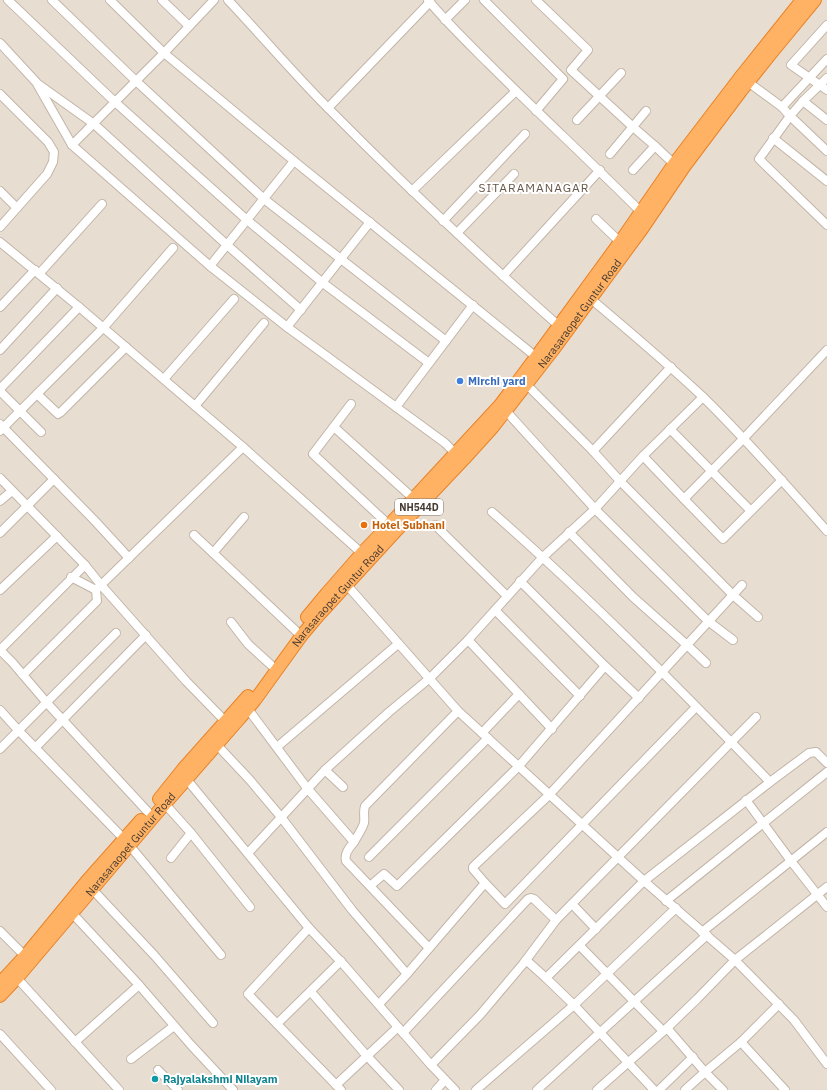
<svg xmlns="http://www.w3.org/2000/svg" width="827" height="1090" viewBox="0 0 827 1090" font-family="'IBM Plex Sans',sans-serif">
<rect width="100%" height="100%" fill="#f3ece3"/>
<rect fill="#e8ddd1" x="0" y="0" width="827" height="1090"/>
<g fill="none" stroke-linecap="round" stroke-linejoin="round">
<defs>
<g id="minor">
<path d="M8,0L115,102L247,220L323,283L429,363"/>
<path d="M52,0L136,81L264,199L446,341"/>
<path d="M110,0L164,53L294,161L540,360"/>
<path d="M162,0L189,26"/>
<path d="M228,0C262,36 294,74 329,109C403,184 480,256 559,326"/>
<path d="M428,0C447,23 468,43 489,64C539,114 591,162 641,212"/>
<path d="M484,0L563,79L536,111"/>
<path d="M536,0L588,50L571,70L633,127L655,146L674,164"/>
<path d="M445,20L465,0"/>
<path d="M827,25L791,65L827,90"/>
<path d="M0,43L36,82L72,145L210,266L287,327L445,443L455,453"/>
<path d="M827,78L803,101L790,116L759,159L827,225"/>
<path d="M748,82L782,107L790,116L827,151"/>
<path d="M38,84L94,124L227,245L301,310"/>
<path d="M0,94L48,142L54,152L53,162L47,174L0,227"/>
<path d="M803,101L827,120"/>
<path d="M782,107L827,59"/>
<path d="M328,108L430,2"/>
<path d="M577,120L621,73"/>
<path d="M773,138L827,181"/>
<path d="M72,145L164,53L214,0"/>
<path d="M610,154L646,111"/>
<path d="M633,170L655,146"/>
<path d="M0,191L17,208"/>
<path d="M412,191L516,91"/>
<path d="M596,219L620,242"/>
<path d="M443,221L525,134"/>
<path d="M457,233L514,174"/>
<path d="M0,242L79,307L243,447L101,585L96,590L97,601L23,675"/>
<path d="M210,266L294,161"/>
<path d="M39,274L102,204"/>
<path d="M503,276L600,170"/>
<path d="M591,299C629,331 667,363 703,397C747,440 787,486 827,531"/>
<path d="M0,307L35,270"/>
<path d="M287,327L370,222"/>
<path d="M0,350L57,288"/>
<path d="M164,379L234,299"/>
<path d="M527,385L593,451L620,481L733,595L758,617"/>
<path d="M0,389L79,307"/>
<path d="M0,391L41,432"/>
<path d="M37,394L56,412L58,414L61,412L126,347"/>
<path d="M351,404L313,454L389,525"/>
<path d="M195,406L264,323"/>
<path d="M396,407L473,305"/>
<path d="M506,411L595,509L708,621L733,640"/>
<path d="M0,424L95,521L129,558"/>
<path d="M334,427L414,499"/>
<path d="M670,429L751,511"/>
<path d="M0,431L104,327L173,248"/>
<path d="M243,447L366,557"/>
<path d="M593,451L671,367"/>
<path d="M643,456L684,499L723,539L782,480"/>
<path d="M0,478L85,565L101,585L186,681L225,721"/>
<path d="M684,499L744,438L827,350"/>
<path d="M0,501L12,491"/>
<path d="M492,512C589,597 680,689 770,782L644,881L546,978L574,1005L654,1090"/>
<path d="M435,525L507,596"/>
<path d="M569,532L633,597L687,645L706,663"/>
<path d="M0,533L54,479"/>
<path d="M194,535L296,631"/>
<path d="M213,553L244,517"/>
<path d="M71,577L96,590"/>
<path d="M520,581L605,666L639,698"/>
<path d="M346,584L458,711L644,881L735,960L794,1020L827,1064"/>
<path d="M0,590L57,536"/>
<path d="M495,610L580,696"/>
<path d="M231,622L248,644L271,665"/>
<path d="M468,640L552,729"/>
<path d="M0,650L12,662L47,703L148,812"/>
<path d="M0,650L85,565"/>
<path d="M248,709L307,788L354,842C350,847 344,853 346,861L429,948"/>
<path d="M0,710L18,730L124,839"/>
<path d="M482,733L519,694"/>
<path d="M217,745L249,779L281,817L352,910L407,974"/>
<path d="M277,747L398,644"/>
<path d="M35,748L146,635"/>
<path d="M0,749L116,633"/>
<path d="M325,770L343,787"/>
<path d="M184,776L309,928L344,965L431,1065L455,1090"/>
<path d="M770,782L809,753L816,752L827,763"/>
<path d="M746,800L791,861L827,907"/>
<path d="M165,804L191,833L250,907"/>
<path d="M354,842C357,836 362,830 364,823C365,818 363,812 365,806L458,711"/>
<path d="M130,846L221,955"/>
<path d="M248,853L325,770L389,712L430,678L468,640L543,557L595,509L643,456L703,397"/>
<path d="M369,857L488,738"/>
<path d="M171,858L191,833"/>
<path d="M485,883L473,869V867L475,865L549,795L742,585"/>
<path d="M370,886L384,874L397,886L518,767L605,666"/>
<path d="M92,889L154,955L213,1023"/>
<path d="M666,901L827,772"/>
<path d="M572,904L596,929"/>
<path d="M72,913L139,985L191,1045L233,1090"/>
<path d="M309,928L248,994L341,1090"/>
<path d="M0,931L28,959"/>
<path d="M702,932L827,832"/>
<path d="M580,946L663,1031"/>
<path d="M526,960L546,978"/>
<path d="M17,978L119,1090"/>
<path d="M311,992L367,1056L399,1090"/>
<path d="M379,1004L407,974L485,883L505,904L696,707"/>
<path d="M277,1024L341,961"/>
<path d="M667,1028L705,1072L723,1090"/>
<path d="M403,1033L528,899L531,898L534,899L556,920"/>
<path d="M0,1034L51,1090"/>
<path d="M75,1042L139,985"/>
<path d="M741,1042L785,1090"/>
<path d="M131,1059L174,1026"/>
<path d="M431,1065L480,1015L523,964L556,920L756,717"/>
<path d="M158,1070L178,1090"/>
<path d="M336,1085L398,1027"/>
<path d="M436,1090L445,1080"/>
<path d="M476,1090L574,1005L676,908"/>
<path d="M537,1090L707,935"/>
<path d="M597,1090L667,1028L697,999L735,960L827,887"/>
<path d="M659,1090L693,1057"/>
<path d="M685,1090L705,1072L741,1042L779,1004"/>
</g>
<g id="highway">
<path d="M307,617L327,593L362,553L389,525L500,405L536,357L620,242L674,164L742,75L802,0"/>
<path d="M159,799L183,769L248,696"/>
<path d="M0,983L25,956L86,882L141,820"/>
<path id="s1" d="M0,996L17,978L156,814L240,718L255,700L302,635L318,616L395,532L465,458L493,427L553,350L642,229L684,167L741,91L773,51L815,0"/>
</g>
</defs>
<use href="#minor" stroke="#c2b5a8" stroke-width="10"/>
<use href="#highway" stroke="#e98227" stroke-width="14"/>
<use href="#minor" stroke="#fff" stroke-width="8"/>
<use href="#highway" stroke="#ffb263" stroke-width="12"/>
</g>
<circle fill="#3f7fe0" stroke="#fff" stroke-width="1.5" cx="460" cy="381" r="4"/>
<circle fill="#e8710a" stroke="#fff" stroke-width="1.5" cx="364" cy="525" r="4"/>
<circle fill="#0f9aa8" stroke="#fff" stroke-width="1.5" cx="155" cy="1079" r="4"/>
<g text-anchor="middle" dominant-baseline="central" stroke-width="4" stroke-linejoin="round" paint-order="stroke">
<rect fill="#fff" stroke="#7e7670" stroke-width="1" x="395" y="499" width="48" height="16" rx="3"/>
<g font-size="10" font-weight="bold" fill="#463b33">
<text x="419" y="507">NH544D</text>
</g>
<g font-size="11" fill="#463b33" stroke="#fff">
<text stroke="none"><textPath href="#s1" startOffset="896">Narasaraopet Guntur Road</textPath></text>
<text stroke="none"><textPath href="#s1" startOffset="524">Narasaraopet Guntur Road</textPath></text>
<text stroke="none"><textPath href="#s1" startOffset="200">Narasaraopet Guntur Road</textPath></text>
</g>
<g font-size="11" font-weight="bold" fill="#366cbe" stroke="#fff" text-anchor="start">
<text x="468" y="381">Mirchi yard</text>
</g>
<g font-size="11" font-weight="bold" fill="#c56008" stroke="#fff" text-anchor="start">
<text x="372" y="525">Hotel Subhani</text>
</g>
<g font-size="11" font-weight="bold" fill="#0d838f" stroke="#fff" text-anchor="start">
<text x="163" y="1079">Rajyalakshmi Nilayam</text>
</g>
<g font-size="12" letter-spacing="1" fill="#695749" stroke="#fff">
<text x="534" y="187">SITARAMANAGAR</text>
</g>
</g>
</svg>
